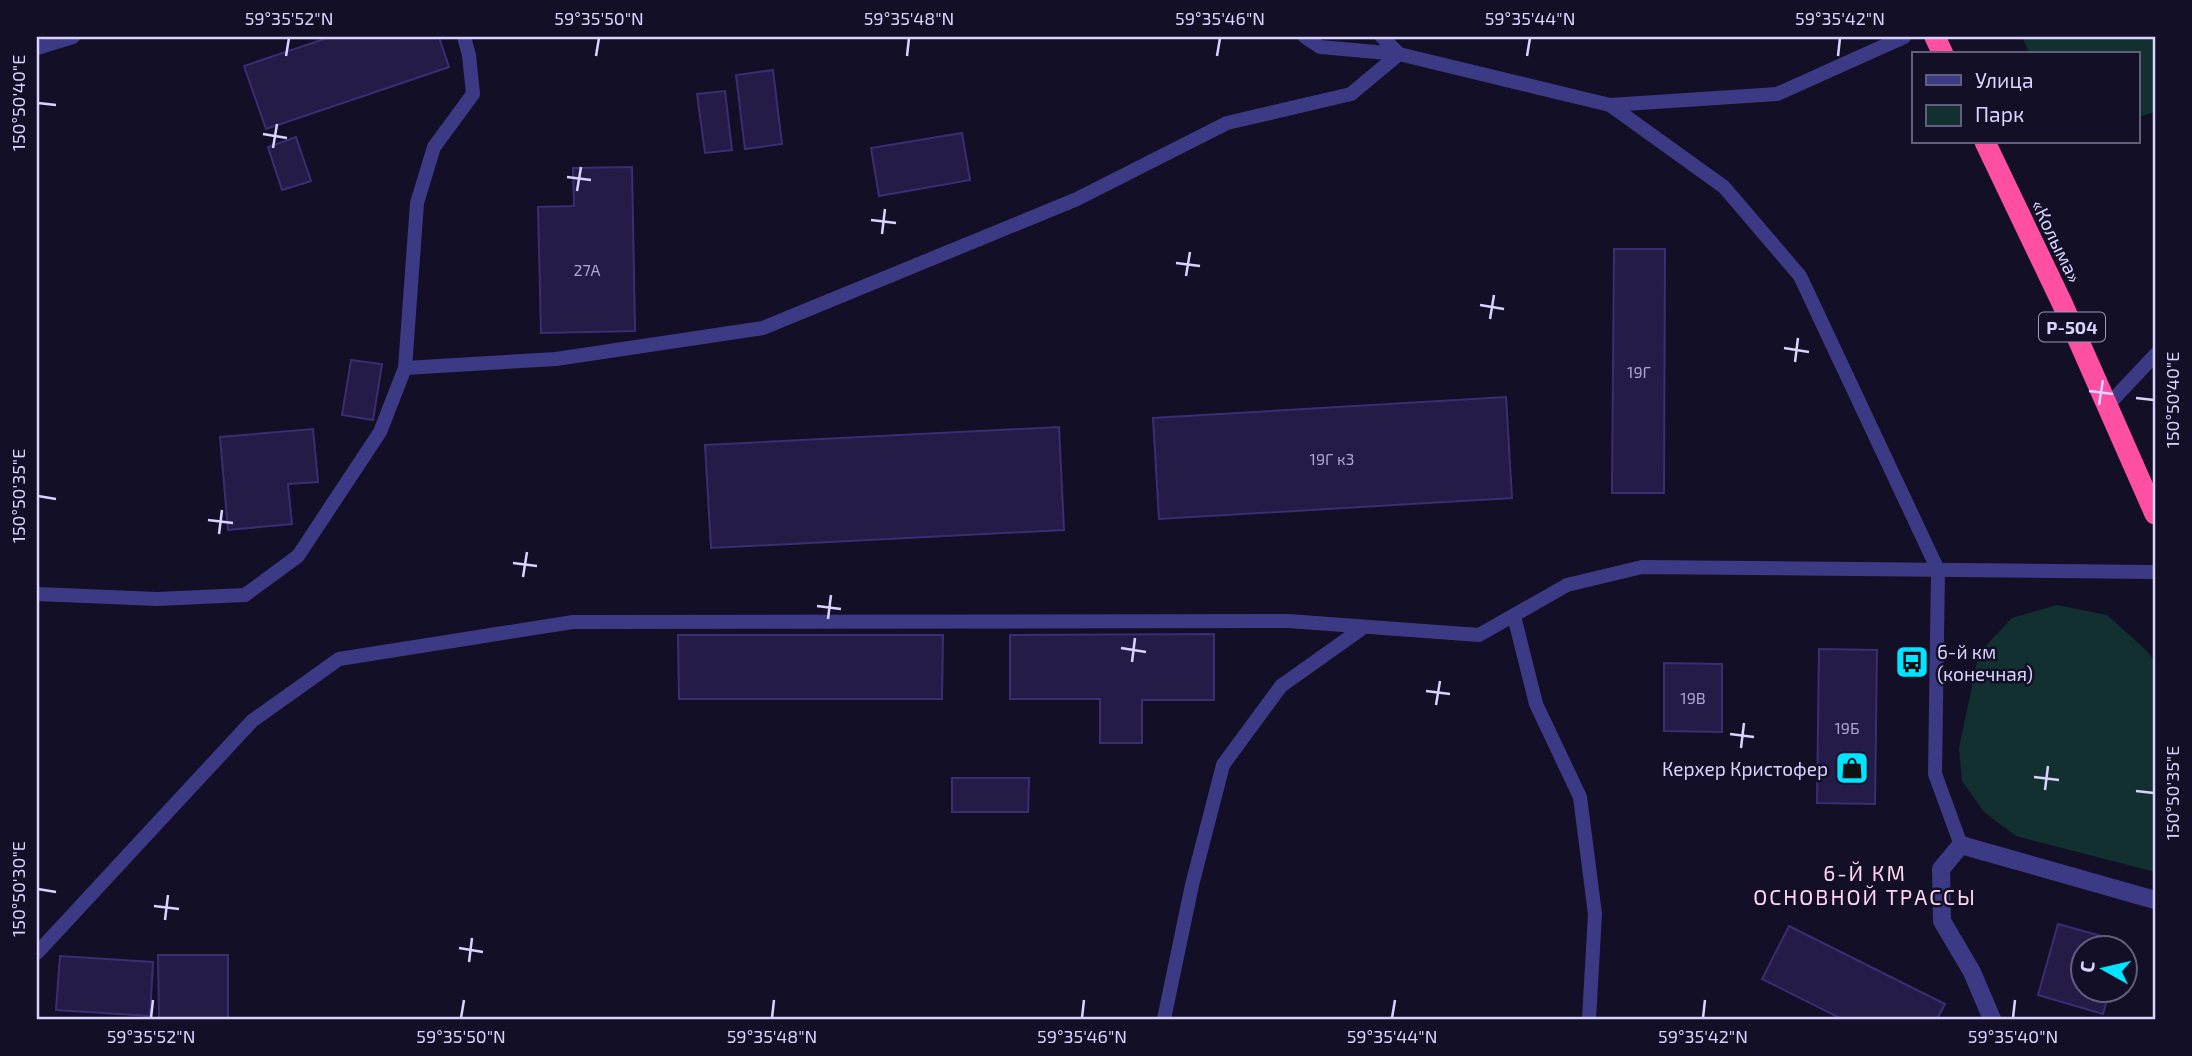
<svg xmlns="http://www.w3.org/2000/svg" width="2192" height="1056" viewBox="0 0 2192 1056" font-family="'Exo 2',sans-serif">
<rect width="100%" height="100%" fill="#130f26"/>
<g fill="#12302f">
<path d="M2022,37H2155V112L2138,117V54H2030Z"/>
<path d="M2057,605L2107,615L2147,651L2155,662V872L2016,836L1984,812L1962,781L1959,748L1979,653L2012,618Z"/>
</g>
<g fill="#241b47" stroke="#3b2d73" stroke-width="2">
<path d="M330,37H439L449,67L266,129L244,66Z"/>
<path d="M773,70L782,144L745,149L736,75Z"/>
<path d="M725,91L732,150L705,153L697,94Z"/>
<path d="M962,133L970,180L879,196L871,148Z"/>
<path d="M296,137L311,181L282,190L268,147Z"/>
<path d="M632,167L635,331L541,333L538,207L574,206L573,168Z"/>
<path d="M1614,249H1665L1664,493H1612Z"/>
<path d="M351,360L382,364L373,420L342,415Z"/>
<path d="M1506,397L1512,498L1159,519L1153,418Z"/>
<path d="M1059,427L1064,530L711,548L705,445Z"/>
<path d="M313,429L318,482L288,484L292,524L228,530L220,437Z"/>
<path d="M1214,634V700H1142V743H1100V699H1010V635Z"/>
<path d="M678,635H943L942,699H679Z"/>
<path d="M1819,649L1877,650L1875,804L1817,803Z"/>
<path d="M1664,663L1722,664V732L1664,731Z"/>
<path d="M952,778H1029L1028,812H952Z"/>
<path d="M2058,924L2123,942L2122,948H2084V990H2110L2103,1014L2038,995Z"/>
<path d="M1789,926L1945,1004L1937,1019H1842L1762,979Z"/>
<path d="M158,955H228V1019H159Z"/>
<path d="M60,956L153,962L150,1016L56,1010Z"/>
</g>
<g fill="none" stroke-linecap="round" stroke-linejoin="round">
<g stroke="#3d3a85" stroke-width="14">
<path d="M1382,37L1399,54L1610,105L1724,187L1800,276L1938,570L1935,774L1961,845"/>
<path d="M37,48L73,37"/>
<path d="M1610,105L1777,94L1904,37"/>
<path d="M405,368L556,359L763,328L1077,199L1227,123L1351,94L1399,54L1320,47L1305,37"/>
<path d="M2108,405L2155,355"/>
<path d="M37,594L157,599L245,595L298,556L380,432L405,368L417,203L434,147L473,94L469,55L464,37"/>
<path d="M1514,616L1536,704L1580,797L1595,914L1589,1019"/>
<path d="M37,953L252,721L339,659L573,622L1288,621L1479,635L1567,585L1642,567L2155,572"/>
<path d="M1164,1019L1192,885L1223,765L1281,686L1364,627"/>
</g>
<path stroke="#3d3a85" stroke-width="18" d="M1992,1019L1972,972L1942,921L1941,869L1961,845L2155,900"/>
<g stroke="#ff4fa3" stroke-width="21">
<path d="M1935,37L1943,54"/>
<path d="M1985,142L2062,303L2155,514"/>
</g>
</g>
<path fill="none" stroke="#d9d4ff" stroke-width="2.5" d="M286,56L289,38M596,56L599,38M907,56L909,38M1217,56L1220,38M1527,56L1530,38M1838,56L1840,38M38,103L56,105M263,134L287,138M273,148L277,124M567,177L591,180M577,191L581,167M871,220L896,223M882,234L885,209M1176,263L1200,266M1186,276L1190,252M1480,305L1504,309M1490,319L1494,295M1784,348L1809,352M1795,362L1798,338M2089,391L2113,394M2136,398L2154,400M2099,405L2103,380M38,496L56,499M208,520L233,523M219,534L222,510M513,563L537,566M523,577L527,552M817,606L841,609M828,619L831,595M1121,648L1146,652M1132,662L1135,638M1426,691L1450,694M1436,705L1440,681M1730,734L1754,737M1741,748L1744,723M2034,777L2059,780M2045,790L2048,766M2136,791L2154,793M38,889L56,892M154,906L179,909M165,920L168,895M459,948L483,952M469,962L472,938M151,1018L153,1000M461,1018L464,1000M772,1018L774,1000M1082,1018L1084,1000M1392,1018L1395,1000M1703,1018L1705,1000M2013,1018L2015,1000"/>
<defs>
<symbol id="bus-square" viewBox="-11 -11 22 22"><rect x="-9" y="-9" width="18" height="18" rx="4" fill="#00e5ff" stroke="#130f26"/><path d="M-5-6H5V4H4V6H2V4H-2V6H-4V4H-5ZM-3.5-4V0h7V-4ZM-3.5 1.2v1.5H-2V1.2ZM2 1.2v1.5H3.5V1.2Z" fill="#111"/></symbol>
<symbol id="shop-square" viewBox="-11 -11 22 22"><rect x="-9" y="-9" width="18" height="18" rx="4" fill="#00e5ff" stroke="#130f26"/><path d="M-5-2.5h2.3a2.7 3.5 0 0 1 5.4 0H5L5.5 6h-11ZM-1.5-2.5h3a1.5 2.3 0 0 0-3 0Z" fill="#111"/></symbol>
</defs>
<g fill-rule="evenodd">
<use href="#bus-square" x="1893" y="643" width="38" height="38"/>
<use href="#shop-square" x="1833" y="749" width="38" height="38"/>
</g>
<g text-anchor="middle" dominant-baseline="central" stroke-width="5" stroke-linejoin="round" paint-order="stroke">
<g font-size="16" fill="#aca6d1">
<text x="587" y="269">27А</text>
<text x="1639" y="371">19Г</text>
<text x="1332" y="458">19Г к3</text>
<text x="1693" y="697">19В</text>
<text x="1847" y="727">19Б</text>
</g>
<rect fill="#130f26" stroke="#9e99be" stroke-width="2" x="2039" y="312.5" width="66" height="29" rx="5"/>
<g font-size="18" font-weight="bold" fill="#d9d4ff">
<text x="2072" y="327">Р-504</text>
</g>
<g font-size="19" fill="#d9d4ff" stroke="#130f26">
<text transform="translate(2057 241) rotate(64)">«Колыма»</text>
</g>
<g font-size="19" fill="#d9d4ff" stroke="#130f26" text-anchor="start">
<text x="1937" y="651">6-й км<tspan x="1937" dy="22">(конечная)</tspan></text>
<text x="1828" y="768" text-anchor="end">Керхер Кристофер</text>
</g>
<g font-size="21" letter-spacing="2" fill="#ffd6f0" stroke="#130f26">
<text x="1865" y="872">6-Й КМ<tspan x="1865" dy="24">ОСНОВНОЙ ТРАССЫ</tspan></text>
</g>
</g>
<rect width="2192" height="1056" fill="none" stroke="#130f26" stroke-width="77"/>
<rect x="1912" y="52" width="228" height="91" fill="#130f26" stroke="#625e7d" stroke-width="2"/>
<rect x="1926" y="75" width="35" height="10" fill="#3d3a85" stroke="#625e7d" stroke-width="2"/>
<text x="1975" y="88" font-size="21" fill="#d9d4ff">Улица</text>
<rect x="1926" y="105" width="35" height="21" fill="#12302f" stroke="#625e7d" stroke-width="2"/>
<text x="1975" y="122" font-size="21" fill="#d9d4ff">Парк</text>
<g transform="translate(2104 969) rotate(278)"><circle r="33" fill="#130f26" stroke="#625e7d" stroke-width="2"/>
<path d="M0-5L12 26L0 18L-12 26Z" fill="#00e5ff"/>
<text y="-10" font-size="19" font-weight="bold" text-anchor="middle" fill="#d9d4ff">С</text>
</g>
<rect x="38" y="38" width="2116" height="980" fill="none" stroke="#d9d4ff" stroke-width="2.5"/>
<g font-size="18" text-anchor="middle" fill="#d9d4ff">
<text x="289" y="25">59°35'52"N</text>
<text x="599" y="25">59°35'50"N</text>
<text x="909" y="25">59°35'48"N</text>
<text x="1220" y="25">59°35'46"N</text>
<text x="1530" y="25">59°35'44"N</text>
<text x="1840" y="25">59°35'42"N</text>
<text transform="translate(19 103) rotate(-90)" y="6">150°50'40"E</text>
<text transform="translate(2173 400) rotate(-90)" y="6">150°50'40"E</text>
<text transform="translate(19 496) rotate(-90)" y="6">150°50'35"E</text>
<text transform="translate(2173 793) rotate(-90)" y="6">150°50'35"E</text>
<text transform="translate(19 889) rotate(-90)" y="6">150°50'30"E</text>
<text x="151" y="1043">59°35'52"N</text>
<text x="461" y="1043">59°35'50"N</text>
<text x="772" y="1043">59°35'48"N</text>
<text x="1082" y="1043">59°35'46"N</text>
<text x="1392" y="1043">59°35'44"N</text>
<text x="1703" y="1043">59°35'42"N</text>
<text x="2013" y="1043">59°35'40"N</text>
</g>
</svg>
